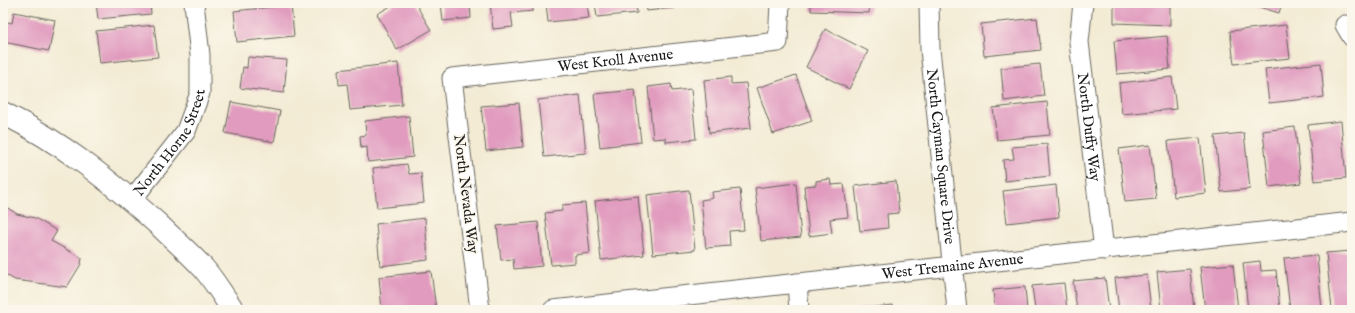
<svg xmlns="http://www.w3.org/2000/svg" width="1355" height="313" viewBox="0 0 1355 313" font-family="'IM FELL English',serif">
<rect width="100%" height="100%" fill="#fbf7ec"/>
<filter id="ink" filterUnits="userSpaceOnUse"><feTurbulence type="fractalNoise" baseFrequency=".025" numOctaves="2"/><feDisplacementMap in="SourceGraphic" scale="8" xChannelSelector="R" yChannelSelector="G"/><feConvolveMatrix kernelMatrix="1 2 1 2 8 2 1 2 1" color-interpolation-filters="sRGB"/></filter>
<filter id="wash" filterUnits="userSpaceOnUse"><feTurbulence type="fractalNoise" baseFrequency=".012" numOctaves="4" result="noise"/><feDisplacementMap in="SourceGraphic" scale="16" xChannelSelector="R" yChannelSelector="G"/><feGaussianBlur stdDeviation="0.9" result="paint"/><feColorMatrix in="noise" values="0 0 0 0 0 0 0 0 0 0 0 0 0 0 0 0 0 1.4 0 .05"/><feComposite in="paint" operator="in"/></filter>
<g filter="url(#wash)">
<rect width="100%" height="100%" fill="#f3ebd4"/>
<g id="blocks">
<g fill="#e19bbf">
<path d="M96,3H150L151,14L98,19Z"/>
<path d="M396,3H415L431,30L397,50L377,14Z"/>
<path d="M441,3H482L483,4L470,5L471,18L443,21Z"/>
<path d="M490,3H532L533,11L511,13L513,27L493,29Z"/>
<path d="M546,3H587L589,18L548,22Z"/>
<path d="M595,3H636L637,13L597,17Z"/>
<path d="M646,3H674V8L647,11Z"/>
<path d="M811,3H870L869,13L811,11Z"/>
<path d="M1020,3H1040L1039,5L1020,4Z"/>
<path d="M1114,3H1170V25L1114,23Z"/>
<path d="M1246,3H1282L1279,13Z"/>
<path d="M291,5L294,36L237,42L234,11Z"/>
<path d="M14,12L55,20L49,51L3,42V21L12,23Z"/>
<path d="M1037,18L1041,50L984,56L981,24Z"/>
<path d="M154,25L158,57L100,63L96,31Z"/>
<path d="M1286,25L1290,58L1234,64L1230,31Z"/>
<path d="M825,29L868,51L849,89L806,67Z"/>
<path d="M1167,36L1170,69L1117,74L1114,41Z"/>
<path d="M248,57L287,60L284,93L240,88L243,67L247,68Z"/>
<path d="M398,63L402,105L350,110L347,84L339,85L338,70Z"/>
<path d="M1321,63L1324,97L1269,103L1265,69Z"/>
<path d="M1040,64L1044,96L1004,101L1001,68Z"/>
<path d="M796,75L812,121L773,134L757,88Z"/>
<path d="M731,77V84L746,83L751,128L709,133L704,80Z"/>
<path d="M1172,77L1176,109L1122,114L1119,83Z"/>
<path d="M671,84L672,91L691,89L696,139L666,142V138L653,139L648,87Z"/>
<path d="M635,90L641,142L600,147L594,94Z"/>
<path d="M580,95L586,153L544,157L538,100Z"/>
<path d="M231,102L280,111L274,142L225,133Z"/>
<path d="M1047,102L1050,135L997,140L993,108Z"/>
<path d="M519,103L523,147L486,151L481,106Z"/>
<path d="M409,116L413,157L368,162L367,147L361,148L360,136L366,135L365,121Z"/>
<path d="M1341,121L1346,178L1314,181L1308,125Z"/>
<path d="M1295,127L1301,183L1269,187L1263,131Z"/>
<path d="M1244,133L1250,189L1221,192L1215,136Z"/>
<path d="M1200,138L1206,193L1174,197L1168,141Z"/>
<path d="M1047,144L1050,176L1005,181L1003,160L1014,159L1012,147Z"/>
<path d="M1150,145L1156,199L1125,202L1119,149Z"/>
<path d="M407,164L409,174L421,173L424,203L377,208L373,168Z"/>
<path d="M830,179L831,185L844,184L848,217L830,219L832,233L809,236L804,186L816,185V181Z"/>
<path d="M896,181L899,213L887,214L888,228L860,231L855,186Z"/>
<path d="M796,183L801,237L761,241L755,188Z"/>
<path d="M1056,185L1059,217L1007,223L1003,191Z"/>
<path d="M740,189L744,230L729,231L730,246L706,248L701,200L713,198L712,192Z"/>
<path d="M689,190L695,250L653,254L647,195Z"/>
<path d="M3,196L7,199L6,207L17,214L35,218L57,231L51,241L82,258L81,264L67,287L15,280L3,273Z"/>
<path d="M638,196L644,255L601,260L595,201Z"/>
<path d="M585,203L590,253L575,255V263L551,265L545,213L562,211V205Z"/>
<path d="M425,218L428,260L380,266L376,224Z"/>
<path d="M538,222L542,266L514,269L513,259L501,260L497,226Z"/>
<path d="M1352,251V307L1332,309L1326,253Z"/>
<path d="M1317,255L1322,310H1290L1284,258Z"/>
<path d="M1260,261L1261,271L1276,270L1280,310H1248L1243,263Z"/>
<path d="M1233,264L1238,310H1205L1200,267Z"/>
<path d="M1190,269L1194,310H1161L1157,272Z"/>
<path d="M431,271L436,310H382L379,277Z"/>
<path d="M1147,275L1151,310H1119L1115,278Z"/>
<path d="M1105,278L1109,310H1077L1073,281Z"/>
<path d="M1064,283L1067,310H1035L1032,286Z"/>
<path d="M1025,287L1027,310H995L993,290Z"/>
<path d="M893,305L894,310H858V309Z"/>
</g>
</g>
</g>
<g filter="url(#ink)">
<use href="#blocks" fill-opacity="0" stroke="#67645c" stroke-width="1"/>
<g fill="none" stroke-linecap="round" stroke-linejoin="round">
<defs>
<g id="minor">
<path id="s1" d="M929,3L930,49L957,310"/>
<path id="s2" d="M1083,3L1079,42L1104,250"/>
<path d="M1345,25L1352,37"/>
<path id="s3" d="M131,201L186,131L200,93V55L194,3"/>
<path d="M797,283L799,310"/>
<path id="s4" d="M480,310L452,78L778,42L780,3"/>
<path id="s5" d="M553,310L1352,222"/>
</g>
<path id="tertiary" d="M3,113C63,143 109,180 159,225C173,239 192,255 205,270C215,282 224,297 233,310"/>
</defs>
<use href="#minor" stroke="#67645c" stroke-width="21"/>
<use href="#tertiary" stroke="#67645c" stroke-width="24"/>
<use href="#minor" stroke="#fff" stroke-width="19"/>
<use href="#tertiary" stroke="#fff" stroke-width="22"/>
</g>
</g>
<g text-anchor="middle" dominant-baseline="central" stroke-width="3.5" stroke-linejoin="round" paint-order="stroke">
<g font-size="15" fill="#1c1c1c" stroke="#fbf7ec">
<text stroke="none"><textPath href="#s4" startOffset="398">West Kroll Avenue</textPath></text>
<text stroke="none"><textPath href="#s2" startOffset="125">North Duffy Way</textPath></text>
<text stroke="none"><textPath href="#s3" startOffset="71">North Horne Street</textPath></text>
<text stroke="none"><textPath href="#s1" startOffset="154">North Cayman Square Drive</textPath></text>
<text transform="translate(466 194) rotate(83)">North Nevada Way</text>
<text stroke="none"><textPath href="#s5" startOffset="402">West Tremaine Avenue</textPath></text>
</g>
</g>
<rect width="1355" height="313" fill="none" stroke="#fbf7ec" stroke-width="16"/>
</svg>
